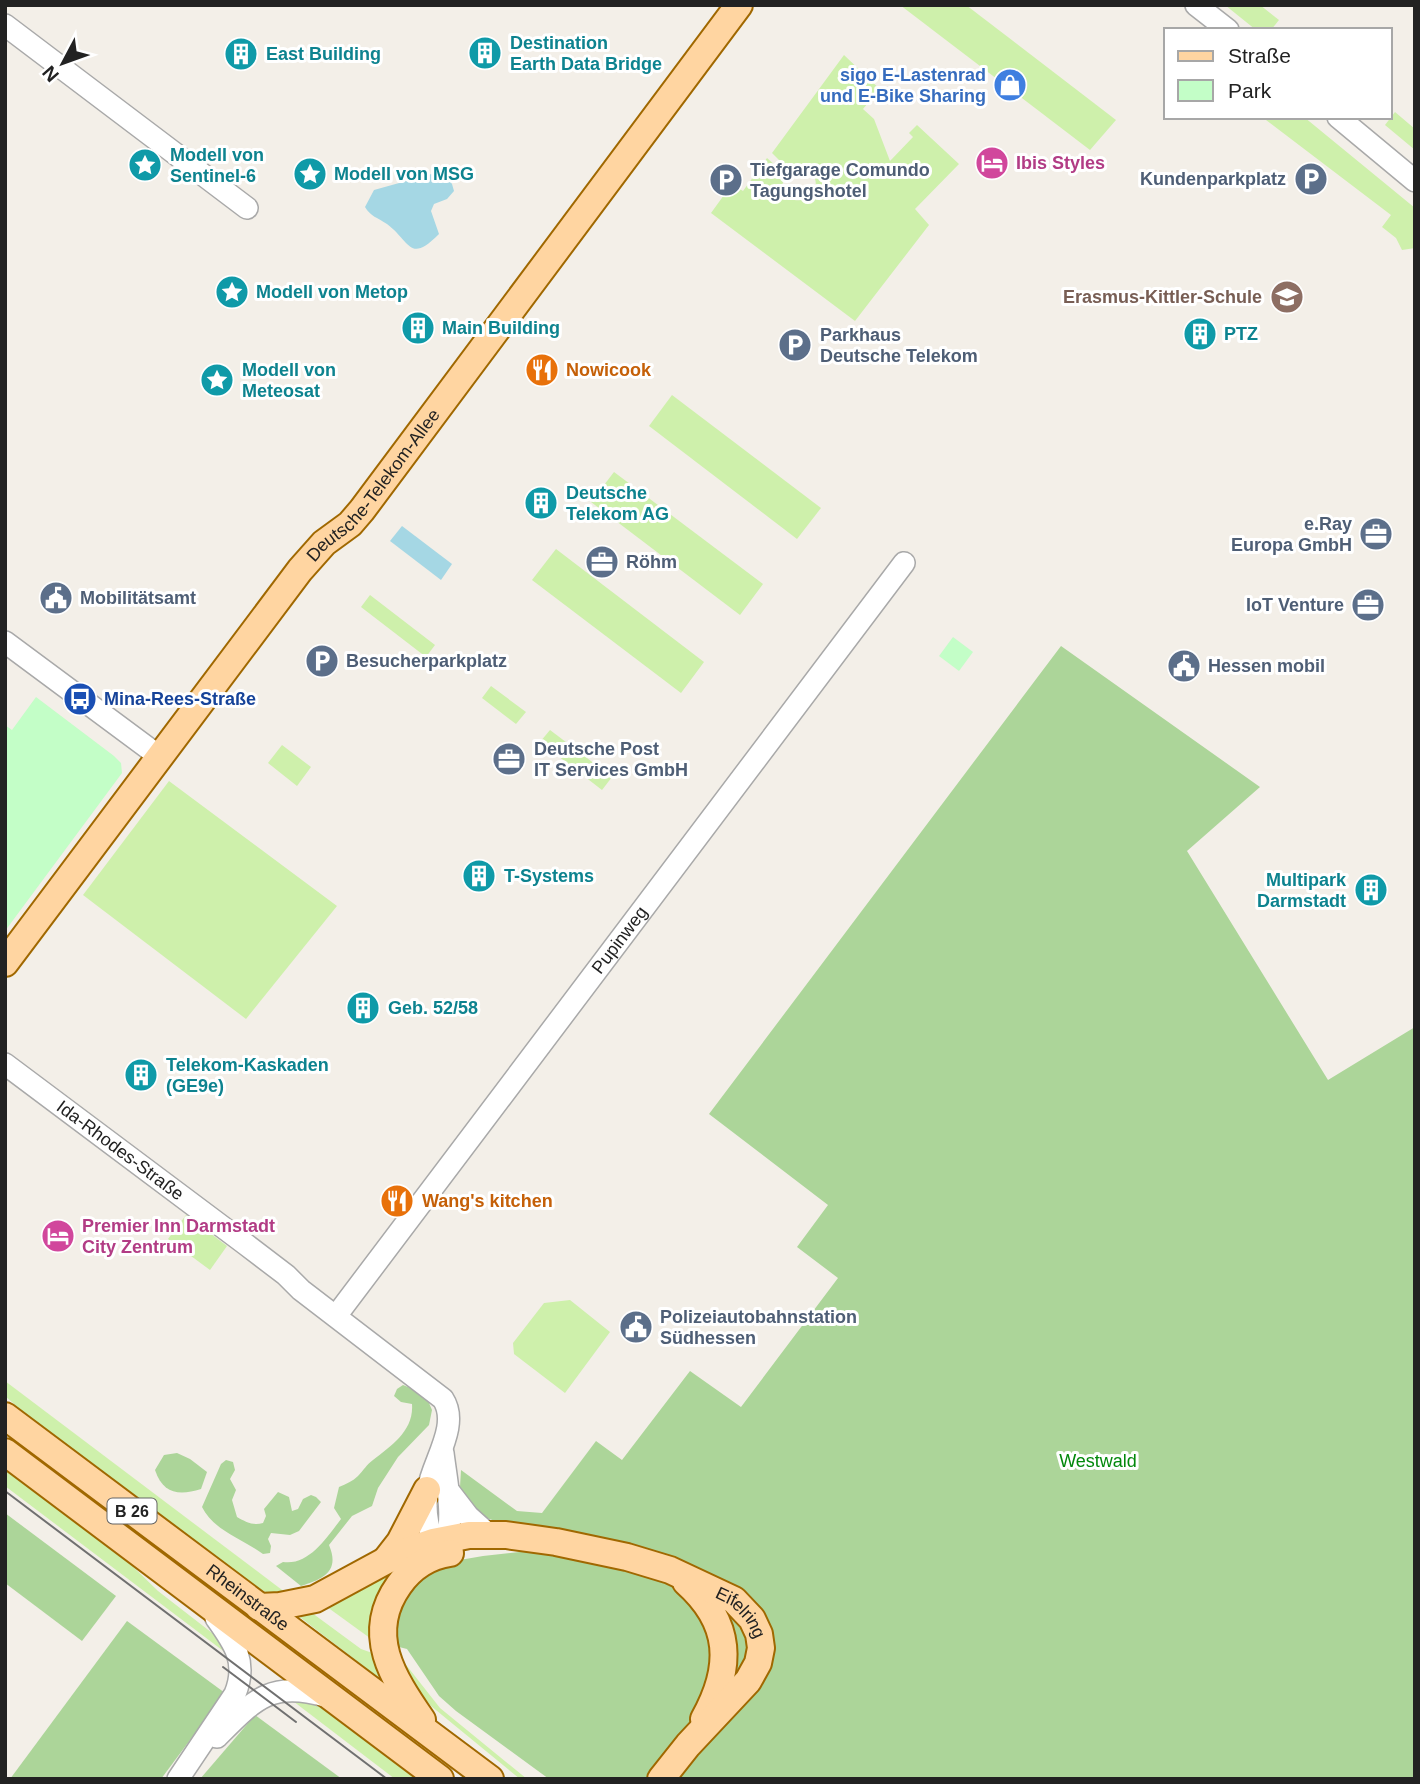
<svg xmlns="http://www.w3.org/2000/svg" width="1420" height="1784" viewBox="0 0 1420 1784" font-family="Arial,sans-serif">
<rect width="100%" height="100%" fill="#f3efe8"/>
<g fill="#cef0ab">
<path d="M900,5H966L1116,120L1090,150Z"/>
<path d="M1225,5H1260L1279,20L1271,30H1256Z"/>
<path d="M844,55L886,95L878,103L864,90L868,103L863,109L874,119L890,161L913,137L909,133L917,125L959,164L915,209L929,225L855,321L711,213L732,184L743,191L767,158L785,174L782,186L787,197C806,208 825,190 811,171L800,166L789,170L772,153Z"/>
<path d="M1395,112L1415,129V150L1385,125Z"/>
<path d="M1262,117H1304L1415,208V248L1402,250L1396,238L1382,227L1391,215Z"/>
<path d="M672,395L821,508L797,539L649,426Z"/>
<path d="M614,472L763,584L740,615L591,502Z"/>
<path d="M556,549L704,662L681,693L532,580Z"/>
<path d="M370,595L435,645L426,657L361,607Z"/>
<path d="M491,686L526,712L516,724L482,698Z"/>
<path d="M550,730L612,777L602,790L540,742Z"/>
<path d="M282,745L311,767L297,786L268,763Z"/>
<path d="M169,781L337,906L246,1019L83,895Z"/>
<path d="M186,1215L227,1246L210,1270L168,1239Z"/>
<path d="M570,1300L610,1332L565,1393L514,1354L513,1343L544,1303Z"/>
<path d="M5,1381L290,1596L272,1595L250,1584L21,1410L5,1396Z"/>
<path d="M5,1467L124,1558L158,1591L216,1636L230,1656L5,1486Z"/>
<path d="M404,1558L374,1641L323,1604Z"/>
<path d="M308,1610L361,1649L378,1655L388,1685L292,1611Z"/>
<path d="M403,1661L440,1708L527,1779H520L431,1706L404,1673Z"/>
<path d="M289,1698L317,1705L329,1712L416,1779H395Z"/>
</g>
<g fill="#acd599">
<path d="M1061,646L1260,787L1187,851L1328,1080L1415,1027V1779H549L456,1711L439,1696L407,1649L395,1646L398,1609L418,1581L435,1569L454,1561L483,1556L546,1549L498,1522L481,1516L465,1498L460,1487L461,1470L517,1511L542,1513L596,1441L622,1460L690,1371L741,1407L838,1278L797,1247L828,1205L709,1114Z"/>
<path d="M403,1385L413,1389L429,1403L432,1410L429,1425L398,1457L378,1488L372,1506L352,1516L329,1545C340,1571 324,1579 301,1586L276,1566L283,1562C309,1566 327,1537 341,1519L334,1508L339,1487C346,1484 353,1481 358,1476C363,1471 367,1464 373,1460C391,1446 414,1431 412,1404L401,1402L394,1396L397,1389Z"/>
<path d="M177,1453L190,1459L207,1472L201,1489C179,1496 163,1494 155,1470L164,1455Z"/>
<path d="M226,1460L233,1462L235,1470L230,1479L236,1490L232,1500L237,1517C246,1522 253,1526 263,1523L266,1516L264,1509L278,1492L289,1497L292,1511L298,1509L303,1499L311,1495L316,1497L321,1502L299,1531L290,1535L271,1533L268,1539L271,1546L270,1553L263,1554C243,1539 214,1531 202,1507L221,1464Z"/>
<path d="M5,1513L116,1596L82,1641L5,1583Z"/>
<path d="M127,1621L225,1693L161,1779H10Z"/>
<path d="M255,1715L342,1779H200Z"/>
</g>
<g fill="#c3fec7">
<path d="M953,637L973,652L959,671L939,656Z"/>
<path d="M36,697L114,756L121,763L122,773L5,931V725L12,730Z"/>
</g>
<g fill="#a5d7e4">
<path d="M435,173L445,175L452,184L454,191L447,199L434,204L431,211L439,234C409,264 411,242 387,224C378,218 370,216 365,207L374,190Z"/>
<path d="M402,526L452,564L441,580L390,541Z"/>
</g>
<g fill="none" stroke-linecap="round" stroke-linejoin="round">
<defs>
<g id="minor">
<path d="M1196,5L1228,30"/>
<path d="M5,25L247,208"/>
<path d="M1338,117L1415,181"/>
<path d="M5,642L160,757"/>
<path id="s1" d="M5,1064L244,1243L286,1275L301,1290L443,1399C460,1425 433,1461 428,1489C423,1511 428,1535 441,1553"/>
<path id="s2" d="M336,1316L904,563"/>
<path d="M448,1490L468,1516L488,1534"/>
<path d="M443,1553C456,1521 447,1486 443,1453"/>
<path d="M217,1737C254,1700 271,1680 325,1696"/>
<path d="M178,1779L235,1694C248,1662 234,1643 216,1618"/>
</g>
<g id="major">
<path id="s3" d="M5,963L300,570L324,543L350,524L362,510L739,5"/>
<path id="s4" d="M5,1416L490,1779"/>
<path d="M5,1452L440,1779"/>
<path d="M386,1560L400,1542L427,1490"/>
<path d="M686,1582C732,1623 733,1667 704,1719"/>
<path id="s5" d="M259,1607L280,1606L315,1599L398,1554L433,1542L469,1535H506L556,1542L627,1557L670,1570L734,1600L752,1619L759,1634L761,1648L758,1663L748,1681L688,1745L661,1779"/>
<path d="M422,1720C393,1678 364,1634 399,1585C411,1568 429,1556 450,1553"/>
</g>
</defs>
<use href="#minor" stroke="#a9a9a9" stroke-width="24"/>
<use href="#major" stroke="#a06800" stroke-width="30"/>
<use href="#minor" stroke="#fff" stroke-width="21"/>
<use href="#major" stroke="#ffd5a1" stroke-width="26"/>
<g stroke="#707070" stroke-width="2">
<path d="M5,1491L387,1779"/>
<path d="M223,1667L296,1722"/>
</g>
</g>
<defs>
<symbol id="building-disc" viewBox="-11 -11 22 22"><circle r="9.5" fill="#0f9aa8" stroke="#fff"/><path d="M-4-6H4V6H1V3H-1V6H-4ZM-2.5-4.3h1.7v1.8h-1.7ZM.8-4.3h1.7v1.8H.8ZM-2.5-1h1.7V.8h-1.7ZM.8-1h1.7V.8H.8Z" fill="#fff"/></symbol>
<symbol id="shop-disc" viewBox="-11 -11 22 22"><circle r="9.5" fill="#3f7fe0" stroke="#fff"/><path d="M-5-2.5h2.3a2.7 3.5 0 0 1 5.4 0H5L5.5 6h-11ZM-1.5-2.5h3a1.5 2.3 0 0 0-3 0Z" fill="#fff"/></symbol>
<symbol id="hotel-disc" viewBox="-11 -11 22 22"><circle r="9.5" fill="#d1479c" stroke="#fff"/><path d="M-6-4.5h1.5V1H6V5H4.5V3h-9V5H-6ZM-4 0a1.8 1.8 0 1 1 3.6 0ZM.5 0V-2.5h3Q6-2.5 6 0Z" fill="#fff"/></symbol>
<symbol id="sight-disc" viewBox="-11 -11 22 22"><circle r="9.5" fill="#0f9aa8" stroke="#fff"/><path d="M0-6L1.8-2.2L6-1.7L2.9 1.2L3.7 5.4L0 3.3L-3.7 5.4L-2.9 1.2L-6-1.7L-1.8-2.2Z" fill="#fff"/></symbol>
<symbol id="parking-disc" viewBox="-11 -11 22 22"><circle r="9.5" fill="#5c6f8a" stroke="#fff"/><path d="M-3.5-5.5H1a3.5 3.5 0 0 1 0 7H-1V5.5H-3.5ZM-1-3.4V-.6H.8a1.4 1.4 0 0 0 0-2.8Z" fill="#fff"/></symbol>
<symbol id="school-disc" viewBox="-11 -11 22 22"><circle r="9.5" fill="#8d6e63" stroke="#fff"/><path d="M0-5L7-2L0 1L-7-2ZM-4 1L0 2.5L4 1V4Q0 6-4 4Z" fill="#fff"/></symbol>
<symbol id="restaurant-disc" viewBox="-11 -11 22 22"><circle r="9.5" fill="#e8710a" stroke="#fff"/><path d="M-5-6h1v4h1v-4h1v4h1v-4h1v5L-1.5 .5V6h-2V.5L-5-1ZM5-6V6H3V1.5H1.5Q1.5-4 5-6Z" fill="#fff"/></symbol>
<symbol id="office-disc" viewBox="-11 -11 22 22"><circle r="9.5" fill="#5c6f8a" stroke="#fff"/><path d="M-6-3h4V-5.5h4V-3h4V5H-6ZM-1-4.5V-3h2v-1.5ZM-6 0V1H6V0Z" fill="#fff"/></symbol>
<symbol id="civic-disc" viewBox="-11 -11 22 22"><circle r="9.5" fill="#5c6f8a" stroke="#fff"/><path d="M-.6-6.5H3V-4.5H.6V-3L4-1V1h2V6H-6V1h2V-1L-.6-3ZM-1.2 2.5V6h2.4V2.5Z" fill="#fff"/></symbol>
<symbol id="bus-disc" viewBox="-11 -11 22 22"><circle r="9.5" fill="#1a4fb4" stroke="#fff"/><path d="M-5-6H5V4H4V6H2V4H-2V6H-4V4H-5ZM-3.5-4V0h7V-4ZM-3.5 1.2v1.5H-2V1.2ZM2 1.2v1.5H3.5V1.2Z" fill="#fff"/></symbol>
</defs>
<g fill-rule="evenodd">
<use href="#building-disc" x="466" y="34" width="38" height="38"/>
<use href="#building-disc" x="222" y="35" width="38" height="38"/>
<use href="#shop-disc" x="991" y="66" width="38" height="38"/>
<use href="#hotel-disc" x="973" y="144" width="38" height="38"/>
<use href="#sight-disc" x="126" y="146" width="38" height="38"/>
<use href="#sight-disc" x="291" y="155" width="38" height="38"/>
<use href="#parking-disc" x="1292" y="160" width="38" height="38"/>
<use href="#parking-disc" x="707" y="161" width="38" height="38"/>
<use href="#sight-disc" x="213" y="273" width="38" height="38"/>
<use href="#school-disc" x="1268" y="278" width="38" height="38"/>
<use href="#building-disc" x="399" y="309" width="38" height="38"/>
<use href="#building-disc" x="1181" y="315" width="38" height="38"/>
<use href="#parking-disc" x="776" y="326" width="38" height="38"/>
<use href="#restaurant-disc" x="523" y="351" width="38" height="38"/>
<use href="#sight-disc" x="198" y="361" width="38" height="38"/>
<use href="#building-disc" x="522" y="484" width="38" height="38"/>
<use href="#office-disc" x="1357" y="515" width="38" height="38"/>
<use href="#office-disc" x="583" y="543" width="38" height="38"/>
<use href="#civic-disc" x="37" y="579" width="38" height="38"/>
<use href="#office-disc" x="1349" y="586" width="38" height="38"/>
<use href="#parking-disc" x="303" y="642" width="38" height="38"/>
<use href="#civic-disc" x="1165" y="647" width="38" height="38"/>
<use href="#bus-disc" x="61" y="680" width="38" height="38"/>
<use href="#office-disc" x="490" y="740" width="38" height="38"/>
<use href="#building-disc" x="460" y="857" width="38" height="38"/>
<use href="#building-disc" x="1352" y="871" width="38" height="38"/>
<use href="#building-disc" x="344" y="989" width="38" height="38"/>
<use href="#building-disc" x="122" y="1056" width="38" height="38"/>
<use href="#restaurant-disc" x="378" y="1182" width="38" height="38"/>
<use href="#hotel-disc" x="39" y="1217" width="38" height="38"/>
<use href="#civic-disc" x="617" y="1308" width="38" height="38"/>
</g>
<g text-anchor="middle" dominant-baseline="central" stroke-width="6" stroke-linejoin="round" paint-order="stroke">
<rect fill="#fff" stroke="#646464" stroke-width="2" x="107.5" y="1498.5" width="49" height="25" rx="5"/>
<g font-size="16" font-weight="bold" fill="#222">
<text x="132" y="1511">B 26</text>
</g>
<g font-size="18" font-weight="bold" fill="#0d838f" stroke="#fff" text-anchor="start">
<text x="510" y="43">Destination<tspan x="510" dy="21">Earth Data Bridge</tspan></text>
<text x="266" y="54">East Building</text>
<text x="170" y="155">Modell von<tspan x="170" dy="21">Sentinel-6</tspan></text>
<text x="334" y="174">Modell von MSG</text>
<text x="256" y="292">Modell von Metop</text>
<text x="442" y="328">Main Building</text>
<text x="1224" y="334">PTZ</text>
<text x="242" y="370">Modell von<tspan x="242" dy="21">Meteosat</tspan></text>
<text x="566" y="493">Deutsche<tspan x="566" dy="21">Telekom AG</tspan></text>
<text x="504" y="876">T-Systems</text>
<text x="1346" y="880" text-anchor="end">Multipark<tspan x="1346" dy="21">Darmstadt</tspan></text>
<text x="388" y="1008">Geb. 52/58</text>
<text x="166" y="1065">Telekom-Kaskaden<tspan x="166" dy="21">(GE9e)</tspan></text>
</g>
<g font-size="18" font-weight="bold" fill="#366cbe" stroke="#fff" text-anchor="end">
<text x="986" y="75">sigo E-Lastenrad<tspan x="986" dy="21">und E-Bike Sharing</tspan></text>
</g>
<g font-size="18" font-weight="bold" fill="#b23c85" stroke="#fff" text-anchor="start">
<text x="1016" y="163">Ibis Styles</text>
<text x="82" y="1226">Premier Inn Darmstadt<tspan x="82" dy="21">City Zentrum</tspan></text>
</g>
<g font-size="18" font-weight="bold" fill="#4e5e75" stroke="#fff" text-anchor="start">
<text x="750" y="170">Tiefgarage Comundo<tspan x="750" dy="21">Tagungshotel</tspan></text>
<text x="1286" y="179" text-anchor="end">Kundenparkplatz</text>
<text x="820" y="335">Parkhaus<tspan x="820" dy="21">Deutsche Telekom</tspan></text>
<text x="1352" y="524" text-anchor="end">e.Ray<tspan x="1352" dy="21">Europa GmbH</tspan></text>
<text x="626" y="562">Röhm</text>
<text x="80" y="598">Mobilitätsamt</text>
<text x="1344" y="605" text-anchor="end">IoT Venture</text>
<text x="346" y="661">Besucherparkplatz</text>
<text x="1208" y="666">Hessen mobil</text>
<text x="534" y="749">Deutsche Post<tspan x="534" dy="21">IT Services GmbH</tspan></text>
<text x="660" y="1317">Polizeiautobahnstation<tspan x="660" dy="21">Südhessen</tspan></text>
</g>
<g font-size="18" font-weight="bold" fill="#785e54" stroke="#fff" text-anchor="end">
<text x="1262" y="297">Erasmus-Kittler-Schule</text>
</g>
<g font-size="18" font-weight="bold" fill="#c56008" stroke="#fff" text-anchor="start">
<text x="566" y="370">Nowicook</text>
<text x="422" y="1201">Wang's kitchen</text>
</g>
<g font-size="18" fill="#222" stroke="#fff">
<text stroke="none"><textPath href="#s3" startOffset="604">Deutsche-Telekom-Allee</textPath></text>
<text stroke="none"><textPath href="#s2" startOffset="471">Pupinweg</textPath></text>
<text stroke="none"><textPath href="#s1" startOffset="144">Ida-Rhodes-Straße</textPath></text>
<text stroke="none"><textPath href="#s4" startOffset="303">Rheinstraße</textPath></text>
<text stroke="none"><textPath href="#s5" startOffset="514">Eifelring</textPath></text>
</g>
<g font-size="18" font-weight="bold" fill="#164399" stroke="#fff" text-anchor="start">
<text x="104" y="699">Mina-Rees-Straße</text>
</g>
<g font-size="18" fill="#02880b" stroke="#fff">
<text x="1098" y="1461">Westwald</text>
</g>
</g>
<rect width="1420" height="1784" fill="none" stroke="#222222" stroke-width="14"/>
<rect x="1164" y="28" width="228" height="91" fill="#ffffff" stroke="#a7a7a7" stroke-width="2"/>
<rect x="1178" y="51" width="35" height="10" fill="#ffd5a1" stroke="#a7a7a7" stroke-width="2"/>
<text x="1228" y="63" font-size="21" fill="#222222">Straße</text>
<rect x="1178" y="80" width="35" height="21" fill="#c3fec7" stroke="#a7a7a7" stroke-width="2"/>
<text x="1228" y="98" font-size="21" fill="#222222">Park</text>
<g transform="translate(63 63) rotate(229)" stroke="#ffffff" stroke-width="5" paint-order="stroke">
<path d="M0-5L12 26L0 18L-12 26Z" fill="#222222"/>
<text y="-10" font-size="19" font-weight="bold" text-anchor="middle" fill="#222222">N</text>
</g>
</svg>
